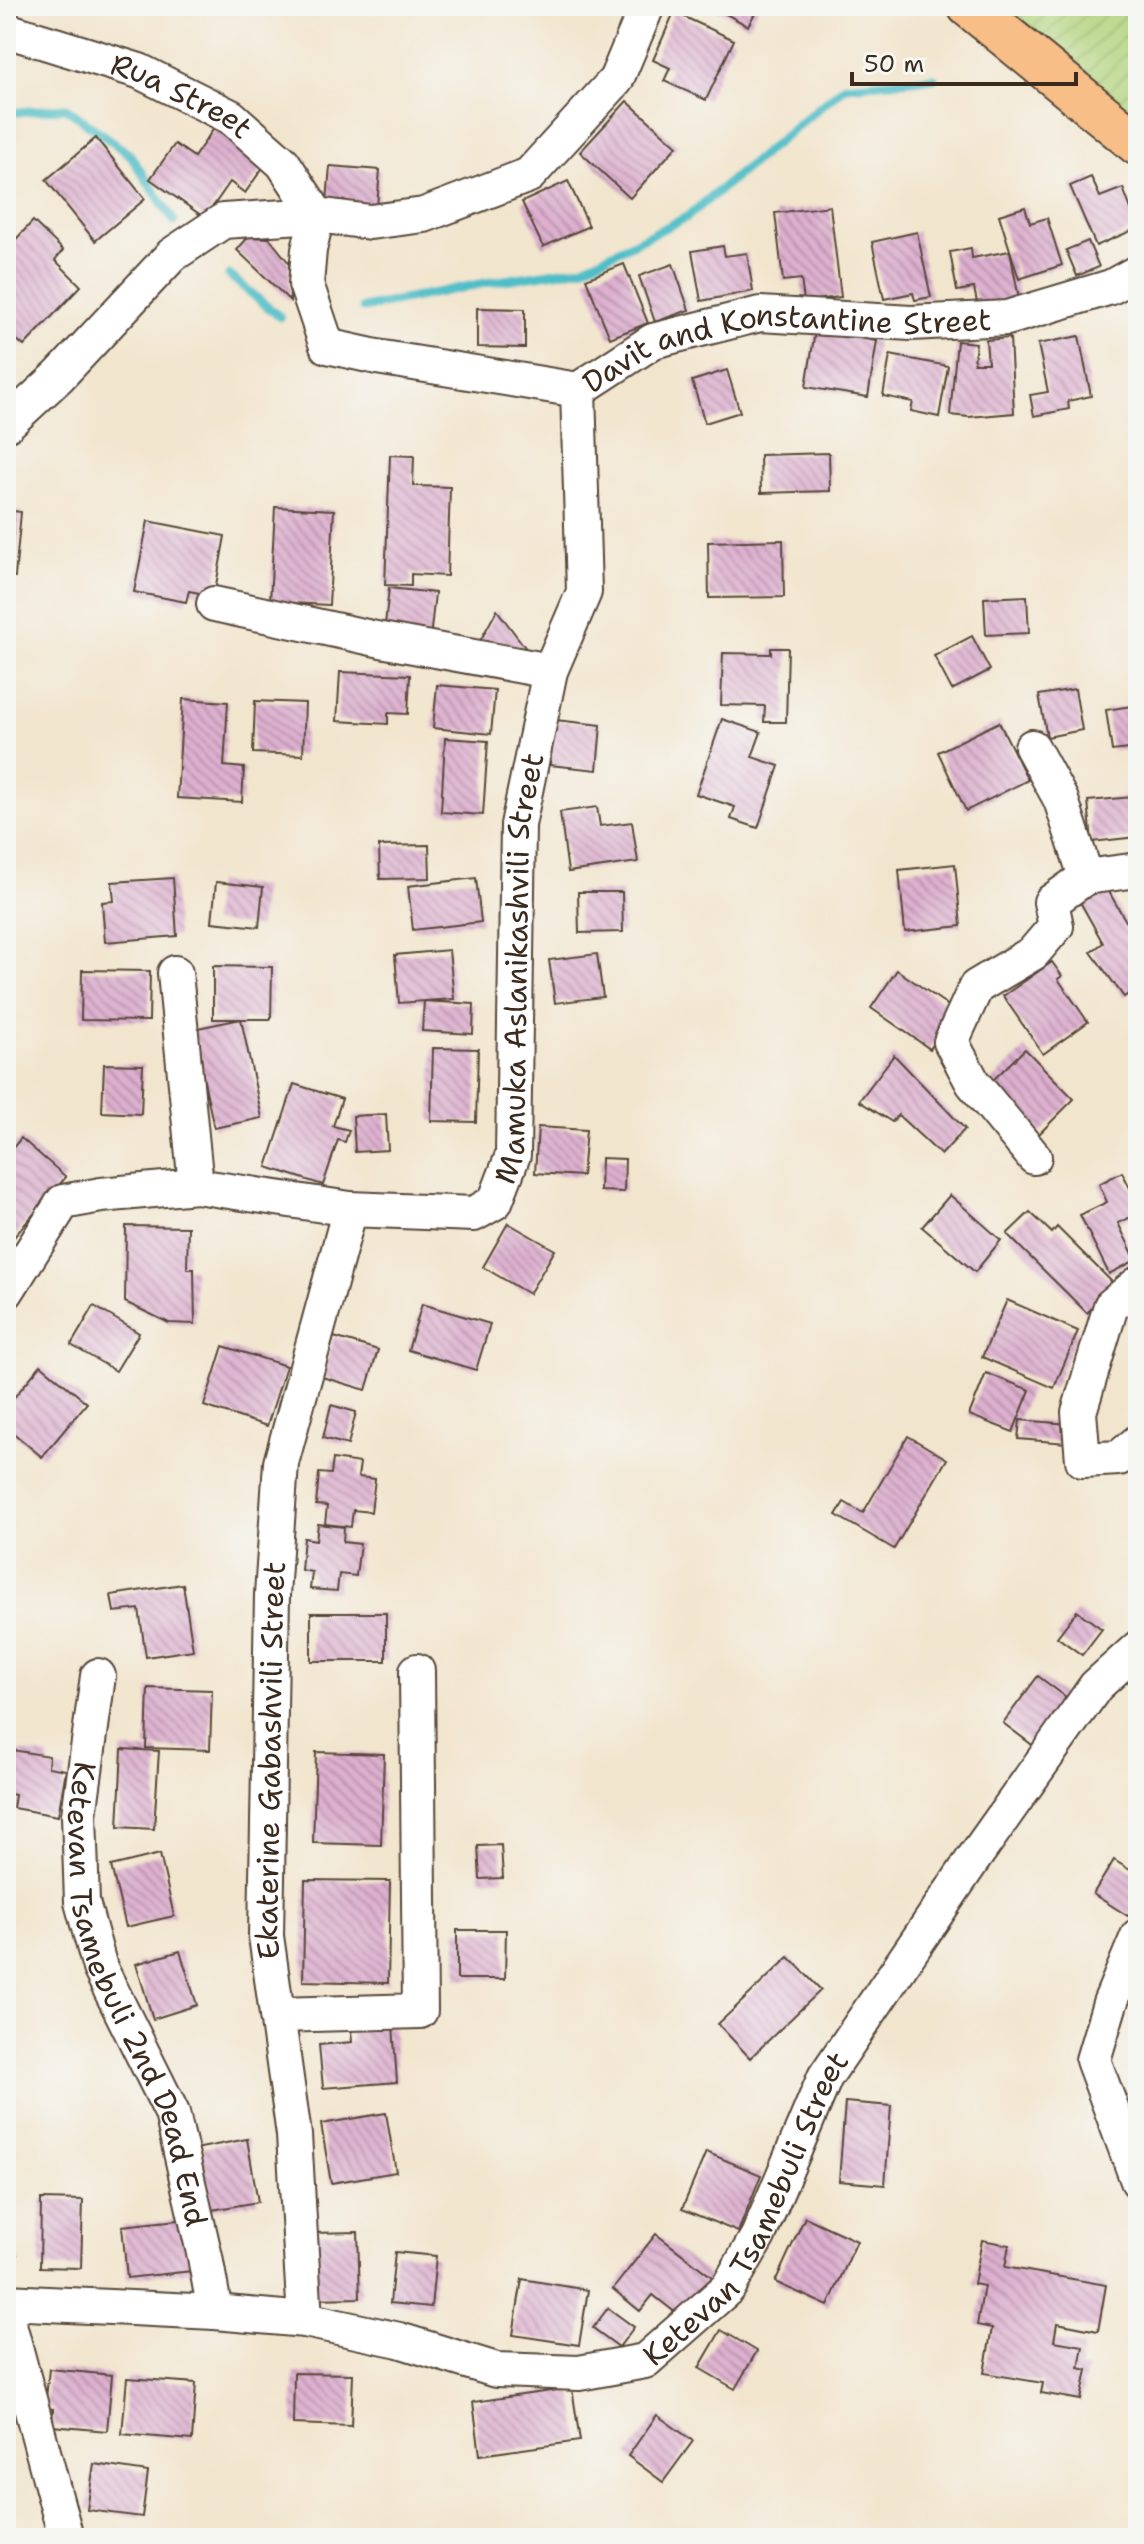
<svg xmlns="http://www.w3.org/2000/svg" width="1144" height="2544" viewBox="0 0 1144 2544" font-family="'Shantell Sans',sans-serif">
<defs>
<pattern id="garden-furrows" width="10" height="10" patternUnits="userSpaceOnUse" patternTransform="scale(2)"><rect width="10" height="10" fill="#b1d47d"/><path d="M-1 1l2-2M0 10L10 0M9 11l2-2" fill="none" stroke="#99b66c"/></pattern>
<pattern id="building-back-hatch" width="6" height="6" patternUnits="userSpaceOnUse" patternTransform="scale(2)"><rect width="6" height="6" fill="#ddb0cf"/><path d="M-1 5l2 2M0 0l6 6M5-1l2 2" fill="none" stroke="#b48fa7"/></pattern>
</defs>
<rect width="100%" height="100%" fill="#f6f6f2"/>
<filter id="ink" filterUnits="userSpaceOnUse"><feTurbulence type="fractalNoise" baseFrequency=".0125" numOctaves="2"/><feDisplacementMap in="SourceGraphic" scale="16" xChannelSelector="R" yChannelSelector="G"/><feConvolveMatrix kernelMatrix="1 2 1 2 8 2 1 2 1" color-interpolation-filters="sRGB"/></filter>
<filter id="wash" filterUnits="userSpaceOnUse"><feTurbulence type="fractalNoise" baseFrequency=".006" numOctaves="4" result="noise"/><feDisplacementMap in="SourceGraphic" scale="32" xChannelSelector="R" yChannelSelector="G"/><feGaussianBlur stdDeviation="1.8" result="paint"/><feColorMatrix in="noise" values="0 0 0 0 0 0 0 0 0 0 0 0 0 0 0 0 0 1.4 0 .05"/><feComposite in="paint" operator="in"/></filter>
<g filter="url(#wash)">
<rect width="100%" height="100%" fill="#f2e5ce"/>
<path fill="url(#garden-furrows)" stroke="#767f4e" stroke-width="2" d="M1005,6H1138V121L1068,57Z"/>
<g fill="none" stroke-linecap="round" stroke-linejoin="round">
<g stroke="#50bec7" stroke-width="9">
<path d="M6,113L66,108L130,155L174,221"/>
<path d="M229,275L280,317"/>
<path d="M363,308L485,283L582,268L687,217L845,86L934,78"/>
</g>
</g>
<g id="blocks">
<g fill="url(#building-back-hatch)">
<path d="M711,6H759L748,26Z"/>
<path d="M674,12L734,40L706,100L664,81L670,68L653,60Z"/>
<path d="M627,101L677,146L630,198L580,152Z"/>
<path d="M215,127L266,163L245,193L230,182L205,218L150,179L175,144L194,157Z"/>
<path d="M96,138L145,199L95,241L46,180Z"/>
<path d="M330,166L380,170L377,206L327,201Z"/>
<path d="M1091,177L1100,197L1123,188L1138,228L1096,246L1070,186Z"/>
<path d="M568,181L589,226L543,247L522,202Z"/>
<path d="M830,206L841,297L804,301L801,279L783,281L775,213Z"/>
<path d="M1025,207L1030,223L1047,218L1062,265L1019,279L999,215Z"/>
<path d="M33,221L63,250L55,260L81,286L24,346L15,338L6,347V250Z"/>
<path d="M917,232L931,297L915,300L913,293L884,299L872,242Z"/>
<path d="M248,237L269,238L289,263L290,301L237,250Z"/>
<path d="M1088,241L1099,267L1077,276L1066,250Z"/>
<path d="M723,246L725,256L747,253L753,291L701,301L692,251Z"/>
<path d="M971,248L972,258L1010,251L1020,304L979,312L974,288L957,291L950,252Z"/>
<path d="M624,264L648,323L610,338L586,279Z"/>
<path d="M673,264L689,310L655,322L639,276Z"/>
<path d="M477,308L525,309V348L477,347Z"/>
<path d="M815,331L877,341L868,397L806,387Z"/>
<path d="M1079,336L1091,396L1068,401L1069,409L1034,416L1030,395L1048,392L1038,344Z"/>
<path d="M1010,338L1014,413L969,417L950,415L957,341L976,343L974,363H988L986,340Z"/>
<path d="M890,355L948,366L939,417L911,411L913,402L883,396Z"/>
<path d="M727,370L740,412L705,423L692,381Z"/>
<path d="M829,453L830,491L761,493L760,455Z"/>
<path d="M390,455L414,456L413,486L450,487L447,576L411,574V586L385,585Z"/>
<path d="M275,507L334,510L329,605L270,602Z"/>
<path d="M6,510L21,512L15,577L6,576Z"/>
<path d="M148,521L225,536L214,596L189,591L186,602L134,592Z"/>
<path d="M783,540L784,597L709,598L708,542Z"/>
<path d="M389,588L435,593L430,639L384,634Z"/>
<path d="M1027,596L1029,633L986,635L984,598Z"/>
<path d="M497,610L530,654L475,650Z"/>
<path d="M972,636L990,670L952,690L934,656Z"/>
<path d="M771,648H788L786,722H764L765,706L721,705L723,653L771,654Z"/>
<path d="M340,672L410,675L408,714L388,713V724L337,721Z"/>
<path d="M437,685L495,690L491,734L433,728Z"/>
<path d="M1075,689L1082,730L1047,737L1039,695Z"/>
<path d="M183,699L228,702L224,766L244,768L242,802L177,798Z"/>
<path d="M255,701L305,703L303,755L253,753Z"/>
<path d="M1138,705V748L1112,751L1106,710Z"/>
<path d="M722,719L761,732L752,757L779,766L758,828L731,819L735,807L696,794Z"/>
<path d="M555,720L601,725L597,770L550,765Z"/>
<path d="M999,722L1028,780L966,811L938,752Z"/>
<path d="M445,738L488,741L483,815L441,812Z"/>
<path d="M1133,797L1137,837L1092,842L1088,801Z"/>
<path d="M597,807L600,826L632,822L638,862L568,872L560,812Z"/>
<path d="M429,845L430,878L380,879L379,846Z"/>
<path d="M955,864L961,926L905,932L899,870Z"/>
<path d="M173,878L177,936L105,942L102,902L114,901L112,882Z"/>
<path d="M476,878L481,922L413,930L408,886Z"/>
<path d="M216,882L263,887L259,927L212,922Z"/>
<path d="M1105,885L1138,942V987L1124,997L1091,952L1103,943L1079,900Z"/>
<path d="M578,892H622L623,932L579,933Z"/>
<path d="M449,950L454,999L424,1001L474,1004L473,1034L422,1031L424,1001L399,1003L395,955Z"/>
<path d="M597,954L603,997L555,1003L549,960Z"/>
<path d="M1052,962L1062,976L1058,979L1088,1022L1043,1054L1003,996Z"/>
<path d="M213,966L272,967L271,1019H241L262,1118L214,1128L193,1029L241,1019H213Z"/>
<path d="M82,970L150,971L149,1021L81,1020Z"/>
<path d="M897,970L956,1011L930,1049L871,1008Z"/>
<path d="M433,1048L478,1049L476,1122L431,1121Z"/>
<path d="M1025,1049L1074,1099L1036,1137L987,1086Z"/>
<path d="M894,1055L965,1129L941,1155L898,1115L892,1122L859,1101Z"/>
<path d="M104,1064L143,1065L141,1114L102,1112Z"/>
<path d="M294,1084L342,1099L333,1126L349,1130L345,1142L338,1140L323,1185L267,1167Z"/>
<path d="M386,1114L388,1150L355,1152L353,1116Z"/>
<path d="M538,1127L586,1130L582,1176L535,1173Z"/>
<path d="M21,1138L66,1177L13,1238L6,1232V1156Z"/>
<path d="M601,1158L625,1159L624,1192L600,1191Z"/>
<path d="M1122,1172L1138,1204V1214L1118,1223L1136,1260L1109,1274L1080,1215L1107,1202L1099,1184Z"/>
<path d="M950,1195L1001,1240L975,1272L922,1227Z"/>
<path d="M1030,1212L1052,1233L1057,1227L1115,1285L1087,1313L1007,1234Z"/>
<path d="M508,1223L555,1250L529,1294L483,1267Z"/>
<path d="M126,1226L188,1227L187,1269H194L195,1324L169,1323L125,1302Z"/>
<path d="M1007,1300L1078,1331L1054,1388L982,1357Z"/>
<path d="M422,1304L490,1324L476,1370L408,1350Z"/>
<path d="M94,1306L139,1333L116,1371L71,1345Z"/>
<path d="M334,1337L378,1350L366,1390L322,1377Z"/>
<path d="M223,1346L286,1366L267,1426L204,1406Z"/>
<path d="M41,1365L87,1403L42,1457L6,1427V1407Z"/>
<path d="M986,1373L1030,1390L1013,1432L969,1415Z"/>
<path d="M331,1405L356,1412L348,1445L323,1438Z"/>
<path d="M1020,1420L1069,1424L1067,1443L1018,1439Z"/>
<path d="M908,1436L947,1459L894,1549L836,1515L844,1502L863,1513Z"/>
<path d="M333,1459L360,1463L358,1477L375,1479L371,1512L353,1510L351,1527L325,1524L327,1506L316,1505L319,1473L331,1474Z"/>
<path d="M318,1524L344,1527L343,1542L360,1544L356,1576L339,1574L337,1591L310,1589L312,1572L301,1570L304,1538L316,1540Z"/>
<path d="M183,1584L193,1650L146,1657L139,1609L114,1612L111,1595Z"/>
<path d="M1077,1611L1102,1629L1082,1655L1057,1637Z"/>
<rect x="311" y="1613" width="75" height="48"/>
<path d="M1038,1676L1070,1700L1035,1747L1003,1723Z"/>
<path d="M148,1688L212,1690L210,1750L146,1748Z"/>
<path d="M6,1749L49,1756L48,1767L66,1770L58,1816L13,1808L15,1795L6,1793Z"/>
<path d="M122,1749L159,1751L154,1829L118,1827Z"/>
<path d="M316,1752L384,1754L381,1845L313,1843Z"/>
<path d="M501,1845L503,1878L480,1879L478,1846Z"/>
<path d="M160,1854L174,1916L126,1927L111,1866Z"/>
<path d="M1114,1860L1138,1875V1900L1128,1916L1093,1894Z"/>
<path d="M305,1880L390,1881L388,1983L303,1981Z"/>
<path d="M457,1930H506L505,1979H457Z"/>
<path d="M180,1951L197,2005L153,2019L136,1964Z"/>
<path d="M789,1957L821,1990L750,2058L718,2024Z"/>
<path d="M393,2026L397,2082L323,2088L319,2045L352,2042L351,2029Z"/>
<path d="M845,2102L891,2106L885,2185L839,2181Z"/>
<path d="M386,2113L396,2172L331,2183L321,2124Z"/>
<path d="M247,2139L258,2202L206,2211L195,2149Z"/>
<path d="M706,2152L761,2175L738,2232L682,2209Z"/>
<path d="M41,2199L83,2200L81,2268L40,2267Z"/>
<path d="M805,2217L857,2241L828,2306L775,2282Z"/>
<path d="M187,2219L192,2271L127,2278L122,2226Z"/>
<path d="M358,2232L360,2298L312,2299L311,2233Z"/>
<path d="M656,2234L712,2277L681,2317L653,2295L640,2311L613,2289Z"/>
<path d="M982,2240L1009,2245L1005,2267L1106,2285L1098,2331L1057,2323L1054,2341L1083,2346L1079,2368L1087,2370L1081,2400L1041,2393L1043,2383L984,2373L992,2328L977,2325L984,2286L974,2284Z"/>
<path d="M395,2252L436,2256L431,2307L390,2303Z"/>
<path d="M6,2255H17L15,2284H6Z"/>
<path d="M522,2279L588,2290L579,2345L513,2335Z"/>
<path d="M608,2308L634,2327L619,2347L593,2328Z"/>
<path d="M721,2330L757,2351L735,2389L699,2368Z"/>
<path d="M49,2369L112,2375L107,2431L52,2426L53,2409L45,2408Z"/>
<path d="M294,2373L353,2374L351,2426L293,2424Z"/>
<path d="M127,2378L196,2383L192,2440L122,2434Z"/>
<path d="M572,2388L580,2441L480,2455L473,2402Z"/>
<path d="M657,2415L693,2441L663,2482L628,2456Z"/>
<path d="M94,2464L148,2472L142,2517L87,2510Z"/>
</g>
</g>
</g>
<g filter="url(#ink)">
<use href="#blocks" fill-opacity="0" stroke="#564638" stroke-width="2"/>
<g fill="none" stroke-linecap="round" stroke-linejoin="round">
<defs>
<g id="minor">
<path id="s1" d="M647,6L616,80L529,175L424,215L370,222L317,215L309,250L306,284L327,346L377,357L578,390L653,341L760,314L911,323L1007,318L1111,287L1138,272"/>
<path id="s2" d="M6,30L139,71L231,117L283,163L317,215L223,221L172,255L59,376L6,425"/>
<path d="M214,604L381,640L550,671"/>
<path d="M1032,747L1061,800L1086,877"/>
<path d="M175,973L196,1186"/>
<path d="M1034,1157L973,1083L951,1042L976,987L1033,953L1056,926L1051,902L1086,877L1138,870"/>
<path d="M1138,1284L1111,1306L1079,1412L1083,1460L1119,1458L1138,1442"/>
<path id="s3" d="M6,1292L63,1202L101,1195L196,1186L350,1209L474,1214L495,1202L513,1155L518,825L550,671L584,592L578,390"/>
<path id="s4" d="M98,1676L79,1815L82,1902L100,1968L172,2113L205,2257L215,2312"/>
<path d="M1138,1936L1110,2003L1093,2060L1138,2181"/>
<path d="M277,2015L420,2011L417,1671"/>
<path id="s5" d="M6,2302L215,2312L305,2320L399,2340L496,2370L579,2373L645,2361L728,2288L758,2236L825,2077L974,1858L1096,1686L1138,1648"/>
<path d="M6,2313L66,2538"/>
<path id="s6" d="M305,2320L294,2135L266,1936L272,1595L281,1463L350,1209"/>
</g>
<path id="major" d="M969,6L1138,144"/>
</defs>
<use href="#minor" stroke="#564638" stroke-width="38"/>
<use href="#major" stroke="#564638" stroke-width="46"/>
<use href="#minor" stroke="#fff" stroke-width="34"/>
<use href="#major" stroke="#f7be87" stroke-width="42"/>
</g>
</g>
<g text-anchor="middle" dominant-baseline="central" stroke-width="7" stroke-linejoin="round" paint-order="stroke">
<g font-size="30" fill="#3b2a1e" stroke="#f6f6f2">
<text stroke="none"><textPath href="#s2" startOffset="188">Rua Street</textPath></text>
<text stroke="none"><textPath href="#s1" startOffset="1040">Davit and Konstantine Street</textPath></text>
<text stroke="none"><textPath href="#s3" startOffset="782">Mamuka Aslanikashvili Street</textPath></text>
<text stroke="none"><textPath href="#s6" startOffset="562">Ekaterine Gabashvili Street</textPath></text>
<text stroke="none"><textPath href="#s4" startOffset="330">Ketevan Tsamebuli 2nd Dead End</textPath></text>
<text stroke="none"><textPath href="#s5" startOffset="834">Ketevan Tsamebuli Street</textPath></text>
</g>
</g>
<rect width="1144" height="2544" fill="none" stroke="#f6f6f2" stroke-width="32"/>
<path d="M852 72v12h224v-12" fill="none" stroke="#3b2a1e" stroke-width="4"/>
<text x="864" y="72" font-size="24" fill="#3b2a1e" stroke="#f6f6f2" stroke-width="6" paint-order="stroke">50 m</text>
</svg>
